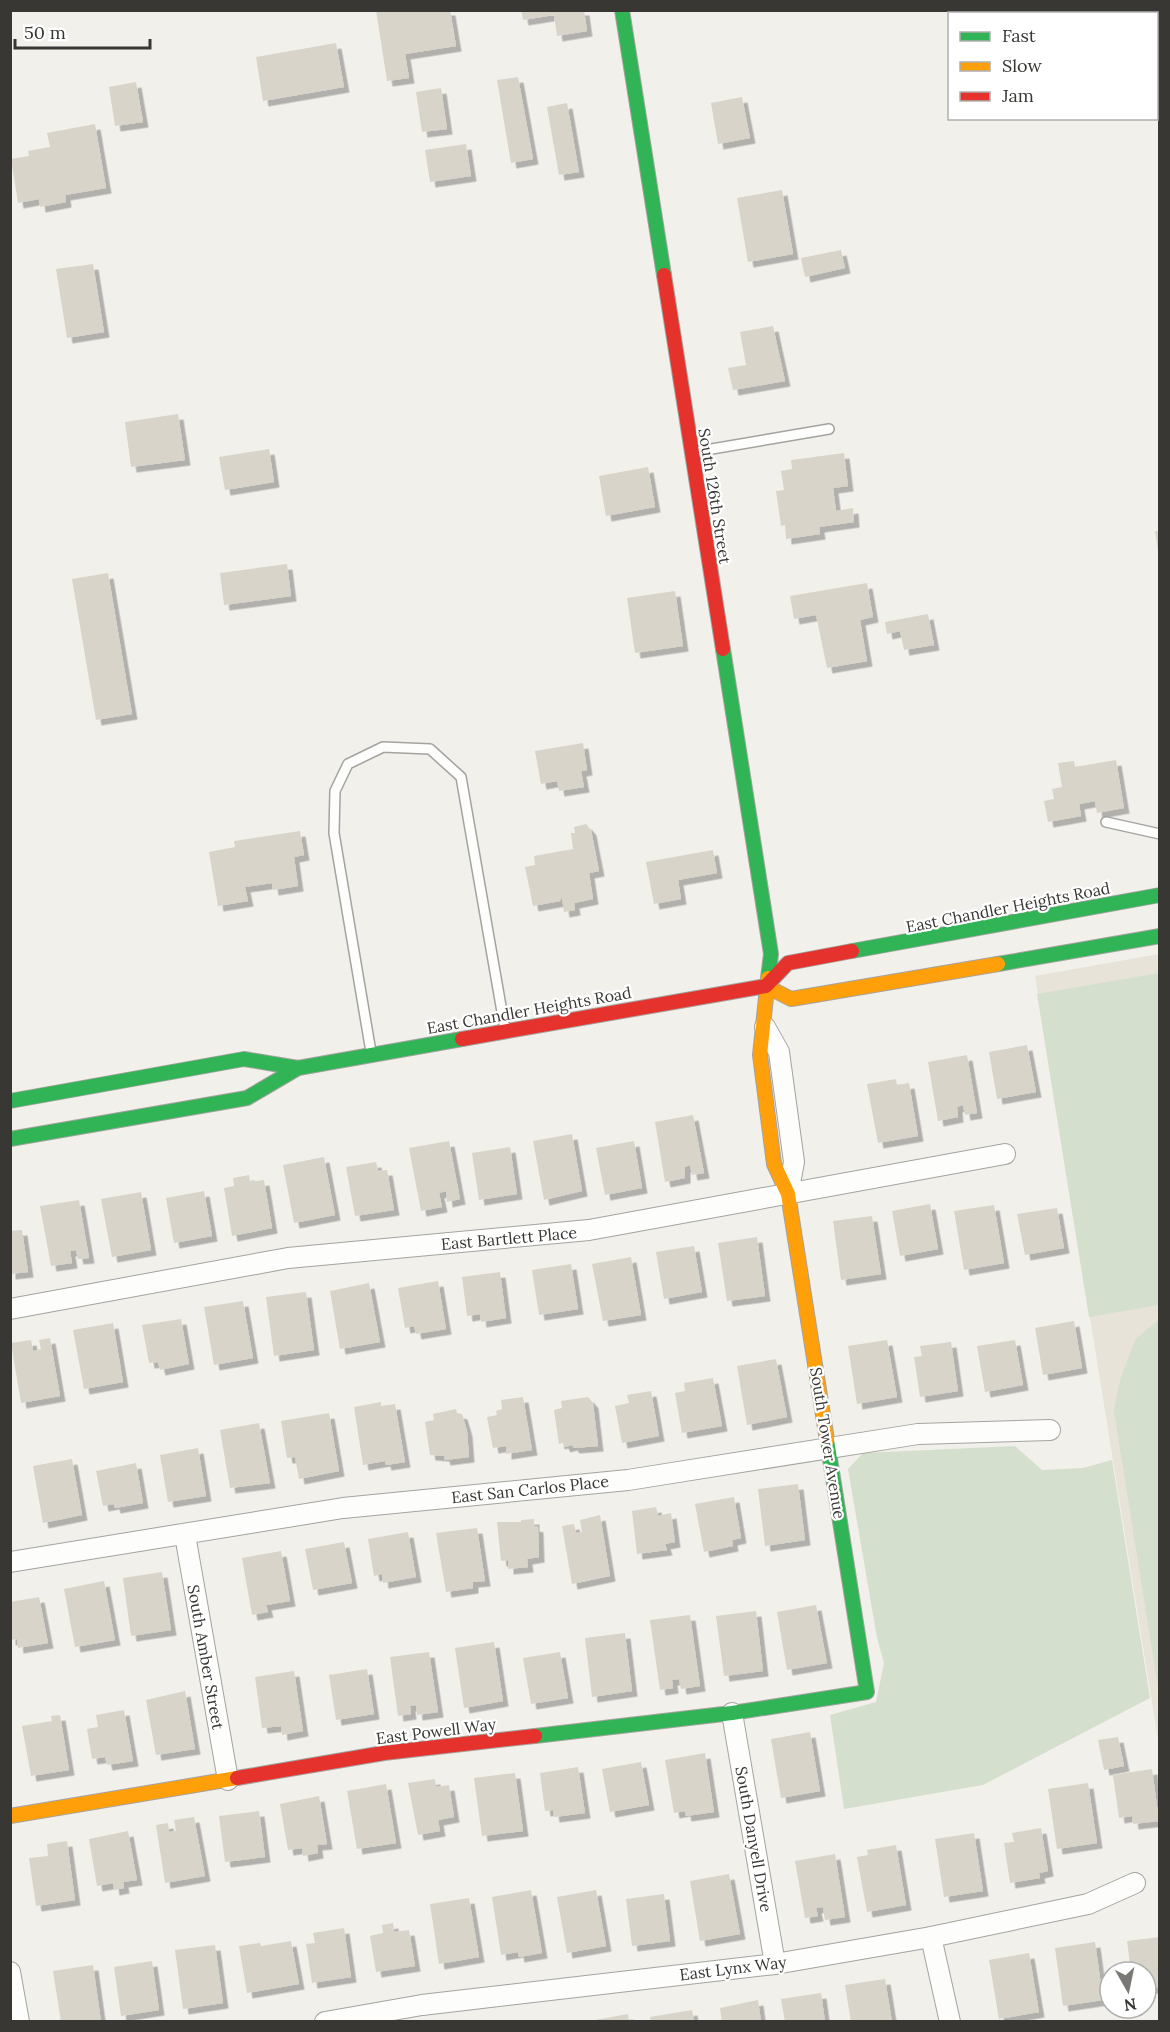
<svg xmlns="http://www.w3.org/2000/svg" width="1170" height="2032" viewBox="0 0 1170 2032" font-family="Lora,serif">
<defs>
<filter id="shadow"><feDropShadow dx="5.5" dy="5.5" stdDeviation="0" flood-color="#0004"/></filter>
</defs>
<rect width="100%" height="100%" fill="#f2f0eb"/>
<path fill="#e7e3d8" d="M1159,954V1746L1035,976Z"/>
<g fill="#d5dfce">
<path d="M1159,973V1305L1089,1317L1037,994Z"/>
<path d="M1159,1319V1694L1114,1411L1120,1380L1135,1340Z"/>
<path d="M1015,1446L1042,1470L1083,1468L1112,1460L1150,1698L983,1785L844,1809L830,1715L876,1702L884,1663L877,1638L848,1469L863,1453Z"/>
</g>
<g fill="#d8d4c9" filter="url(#shadow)">
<path d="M376,10H450L456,46L405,54L409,78L387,81Z"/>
<path d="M521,10H584L587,31L557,36L554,15L523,20Z"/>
<path d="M336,43L344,87L263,101L256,57Z"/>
<path d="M518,77L533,159L511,163L497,80Z"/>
<path d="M136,82L143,122L115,126L109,87Z"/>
<path d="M441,88L447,129L422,132L416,92Z"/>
<path d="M742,97L750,138L718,144L711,103Z"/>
<path d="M567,103L579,172L559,175L547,107Z"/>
<path d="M95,124L106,188L65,195L66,202L40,207L39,199L18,203L11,159L29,156L28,151L50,147L47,133Z"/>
<path d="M466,144L471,176L430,182L425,150Z"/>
<path d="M782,190L793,254L748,262L737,198Z"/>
<path d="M841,250L845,268L805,277L801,258Z"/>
<path d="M93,264L104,332L67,338L56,269Z"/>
<path d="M773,326L785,381L733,390L728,368L746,365L740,332Z"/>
<path d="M178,414L185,460L131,467L125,422Z"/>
<path d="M269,449L274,482L225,490L219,457Z"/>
<path d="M844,453L848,486L833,488L836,511L853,508L854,522L819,527L820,534L786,539L785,525L781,526L776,491L784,490L781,471L792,469L791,460Z"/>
<path d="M648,467L655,507L606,516L599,476Z"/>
<path d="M1155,531H1160V551H1158Z"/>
<path d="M287,564L291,596L224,605L220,573Z"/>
<path d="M108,573L132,714L96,720L72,579Z"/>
<path d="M867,583L873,617L860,620L867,661L827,668L816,615L794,619L790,596Z"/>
<path d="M675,591L683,646L635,653L627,598Z"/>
<path d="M928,614L934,645L904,650L900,631L887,634L885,622Z"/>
<path d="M583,743L587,770L581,771L584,787L559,791L557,781L541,784L535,751Z"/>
<path d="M1116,760L1124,808L1097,813L1095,801L1079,804L1081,816L1048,822L1044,801L1054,799L1052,789L1062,787L1058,763L1074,761L1075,767Z"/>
<path d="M586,824L591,830L599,871L589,873L593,899L574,903L575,910L564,912L562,897L560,901L533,906L525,867L535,865L534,856L573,849L571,833H575L574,827Z"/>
<path d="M300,831L304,855L294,857L298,886L273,890L272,883L245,887L248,901L218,906L209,852L235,847L234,841Z"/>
<path d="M713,850L717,873L678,880L681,899L654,904L646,862Z"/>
<path d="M1027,1045L1036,1092L997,1099L989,1052Z"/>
<path d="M967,1055L977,1113L965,1115L963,1105L957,1107L958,1117L938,1121L928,1062Z"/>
<path d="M896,1079L897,1085L909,1083L918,1136L878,1143L867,1084Z"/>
<path d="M693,1115L704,1173L692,1175L690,1165L685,1167V1178L665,1182L655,1122Z"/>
<path d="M572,1134L582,1191L544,1200L533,1141Z"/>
<path d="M449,1141L460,1199L447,1202L446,1191L439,1193L442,1207L421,1211L409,1148Z"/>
<path d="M634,1141L642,1188L605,1195L596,1148Z"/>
<path d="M510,1147L517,1194L479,1200L472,1153Z"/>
<path d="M324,1157L335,1215L294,1223L283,1165Z"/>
<path d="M376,1162L378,1171L387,1170L394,1210L355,1216L346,1167Z"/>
<path d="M249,1175L250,1182L264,1180L272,1228L232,1236L224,1188L234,1186L233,1178Z"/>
<path d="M204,1191L212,1236L174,1243L166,1198Z"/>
<path d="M141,1192L151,1250L112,1257L101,1199Z"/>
<path d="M79,1200L89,1258L78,1259L76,1250L70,1251L72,1263L51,1266L40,1206Z"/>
<path d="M930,1204L938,1249L900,1256L892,1211Z"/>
<path d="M994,1205L1004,1263L964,1270L954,1211Z"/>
<path d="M1057,1208L1064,1248L1025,1255L1017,1214Z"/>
<path d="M872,1216L881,1274L841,1280L833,1221Z"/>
<path d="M22,1230L28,1272L10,1274V1231Z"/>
<path d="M757,1237L765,1296L727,1301L718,1243Z"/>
<path d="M694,1246L702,1292L664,1299L656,1252Z"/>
<path d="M631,1257L641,1315L603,1321L592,1264Z"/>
<path d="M571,1264L578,1309L539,1315L532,1270Z"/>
<path d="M500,1272L506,1318L481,1322L480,1314L467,1316L462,1277Z"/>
<path d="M438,1281L446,1329L416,1334L414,1326L405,1328L398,1288Z"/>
<path d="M369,1283L380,1342L340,1349L330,1291Z"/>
<path d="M306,1292L314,1350L274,1356L266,1297Z"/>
<path d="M243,1301L253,1358L214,1365L204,1307Z"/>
<path d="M181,1319L189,1364L160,1370L158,1362L149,1363L142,1325Z"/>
<path d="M1074,1321L1082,1368L1043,1375L1035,1328Z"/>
<path d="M113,1323L123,1382L84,1389L73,1330Z"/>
<path d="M50,1338L60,1396L21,1403L11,1343L31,1340L33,1351L41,1349L39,1340Z"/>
<path d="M887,1340L897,1397L857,1404L848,1346Z"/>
<path d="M1015,1340L1023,1385L985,1392L977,1346Z"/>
<path d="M951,1342L958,1391L920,1397L914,1357L922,1356L920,1346Z"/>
<path d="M776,1359L787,1417L747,1425L737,1366Z"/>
<path d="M713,1378L722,1426L682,1433L675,1393L685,1391L684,1383Z"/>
<path d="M651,1391L659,1436L622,1443L615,1406L629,1403L627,1395Z"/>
<path d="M523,1397L532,1450L506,1454V1446L493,1448L487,1417L497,1415L496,1411L502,1409L501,1400Z"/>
<path d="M588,1397L593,1403L598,1446L574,1448L572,1445L565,1447L563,1443L559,1444L554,1410L562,1408L561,1401Z"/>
<path d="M381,1402V1406L395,1404L405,1462L386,1465L385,1461L363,1465L354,1407Z"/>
<path d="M456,1409L457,1413L462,1414L467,1431L469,1457L445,1460L444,1456L430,1455L425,1422L434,1420L433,1414Z"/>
<path d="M329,1413L339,1471L299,1479L295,1457L287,1458L281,1421Z"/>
<path d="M259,1423L270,1483L230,1488L220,1430Z"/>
<path d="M198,1448L206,1496L168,1502L160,1455Z"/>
<path d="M72,1459L82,1515L43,1523L33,1466Z"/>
<path d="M136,1463L143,1503L115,1508L114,1504L103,1506L96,1471Z"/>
<path d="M798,1484L805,1540L765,1546L758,1489Z"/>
<path d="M734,1497L741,1538L732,1540L733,1546L704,1552L695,1504Z"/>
<path d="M656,1507L658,1516L671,1513L675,1542L665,1544L667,1550L637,1554L632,1511Z"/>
<path d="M600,1515L610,1576L572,1584L562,1526L574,1524L576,1533L582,1532L580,1520Z"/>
<path d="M534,1519V1526L538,1527L539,1557L527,1559L528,1567L508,1569V1560L501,1561L497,1522H521V1520Z"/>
<path d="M477,1528L485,1581L473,1582V1588L446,1592L436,1533Z"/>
<path d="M408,1532L416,1577L383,1583L382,1574L374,1576L368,1539Z"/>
<path d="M344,1542L352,1583L313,1590L305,1549Z"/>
<path d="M281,1551L290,1601L266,1605L268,1612L252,1615L242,1558Z"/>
<path d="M162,1572L171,1630L131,1636L123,1578Z"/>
<path d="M104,1581L115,1640L75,1647L64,1589Z"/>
<path d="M39,1597L48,1643L18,1648L17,1639L10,1640V1602Z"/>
<path d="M816,1605L827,1663L787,1670L777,1612Z"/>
<path d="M756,1611L763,1671L724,1676L716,1616Z"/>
<path d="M690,1615L700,1686L681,1689L679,1679L672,1680L673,1688L660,1690L650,1620Z"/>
<path d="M625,1633L632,1691L592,1697L585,1638Z"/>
<path d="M494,1642L503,1701L464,1708L455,1648Z"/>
<path d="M429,1652L438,1712L417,1715L416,1705L410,1706L411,1714L398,1716L390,1657Z"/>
<path d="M560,1652L568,1698L531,1704L523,1658Z"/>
<path d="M367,1669L374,1714L336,1720L329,1675Z"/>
<path d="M294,1671L303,1731L282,1735L281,1726L262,1728L255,1677Z"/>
<path d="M185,1691L195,1749L156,1755L146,1700Z"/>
<path d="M124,1710L133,1761L107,1765L105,1757L92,1759L87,1729L98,1727L96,1715Z"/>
<path d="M60,1715L69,1770L31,1776L22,1726L52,1721L51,1716Z"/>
<path d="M810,1732L820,1791L781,1798L771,1739Z"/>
<path d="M1118,1737L1124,1766L1104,1770L1098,1740Z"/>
<path d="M705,1753L714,1812L686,1816L685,1811L674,1813L665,1760Z"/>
<path d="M641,1762L649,1805L610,1812L602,1769Z"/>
<path d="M578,1767L585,1813L554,1817L553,1810L545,1811L540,1773Z"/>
<path d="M1152,1769L1159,1821L1133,1824L1132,1816L1119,1818L1113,1775Z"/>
<path d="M515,1773L523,1831L482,1836L474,1778Z"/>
<path d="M435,1779L436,1787L449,1785L454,1817L438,1820L440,1831L418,1835L408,1783Z"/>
<path d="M1088,1783L1097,1843L1057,1849L1048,1789Z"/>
<path d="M386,1784L396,1843L357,1849L347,1791Z"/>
<path d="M319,1796L327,1844L317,1845L318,1853L303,1856L302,1848L288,1850L280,1804Z"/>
<path d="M259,1811L265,1857L225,1862L219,1816Z"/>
<path d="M194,1817L205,1876L165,1883L156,1825L168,1823L169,1832L176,1831L174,1820Z"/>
<path d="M1041,1828L1048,1871L1039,1873L1040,1878L1010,1883L1004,1843L1014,1842L1012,1833Z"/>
<path d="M128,1831L137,1880L123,1882L124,1888L114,1890L113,1883L97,1886L89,1839Z"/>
<path d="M974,1833L983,1891L944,1897L935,1839Z"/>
<path d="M67,1841L75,1900L36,1906L29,1858L48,1856L47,1844Z"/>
<path d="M896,1845L906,1905L867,1912L857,1857L868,1855L867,1850Z"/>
<path d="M835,1854L845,1917L825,1920L823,1907L816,1908L818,1916L805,1918L795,1861Z"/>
<path d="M729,1874L740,1934L700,1941L690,1881Z"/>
<path d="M531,1890L542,1953L519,1957L518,1952L501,1955L492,1897Z"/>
<path d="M596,1890L606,1946L567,1953L557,1897Z"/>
<path d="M664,1894L670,1941L632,1946L626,1899Z"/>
<path d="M469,1898L479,1957L439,1964L430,1904Z"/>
<path d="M393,1923L394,1932L409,1930L415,1966L376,1972L370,1936L383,1933L382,1925Z"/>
<path d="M344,1928L351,1977L312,1983L306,1944L315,1943L313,1933Z"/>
<path d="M1160,1937V1987L1146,1989V1972H1131L1127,1941Z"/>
<path d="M291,1941L299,1984L247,1993L239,1946L260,1943L261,1946Z"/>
<path d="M1095,1942L1103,2000L1063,2006L1055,1948Z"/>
<path d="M215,1945L223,2003L183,2009L175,1950Z"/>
<path d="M1029,1953L1039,2012L999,2019L989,1960Z"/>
<path d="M152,1961L159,2010L121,2016L114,1967Z"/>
<path d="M93,1965L101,2022H61L53,1971Z"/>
<path d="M885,1979L892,2022H851L845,1985Z"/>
<path d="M821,1993L825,2022H785L781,1999Z"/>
<path d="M758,2000L761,2022H722L720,2008Z"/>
<path d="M692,2010L694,2022H651L650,2017Z"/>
<path d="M628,2014L629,2022H595V2020Z"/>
</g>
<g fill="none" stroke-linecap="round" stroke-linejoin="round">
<defs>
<g id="lane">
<path d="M694,452L829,429"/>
<path d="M1106,822L1160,834"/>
<path d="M371,1052L334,833L335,791L348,764L383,747L430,749L461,777L505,1029"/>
</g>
<g id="street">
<path d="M765,1027L779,1052L794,1162L788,1194"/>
<path d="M10,1309L288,1258L589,1230L1005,1154"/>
<path d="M185,1535L228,1780"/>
<path d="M10,1562L343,1508L628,1480L918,1434L1050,1430"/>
<path d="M732,1713L775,1964"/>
<path d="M931,1937L950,2022"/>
<path d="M10,1972L19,2022"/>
<path d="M325,2022L422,2005L775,1964L931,1937L1088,1904L1135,1883"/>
</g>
<g id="fast">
<path d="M622,10L664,275"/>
<path d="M723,649L771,954L768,978"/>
<path d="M852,951L1160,895"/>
<path d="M998,964L1160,936"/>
<path d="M10,1101L244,1059L298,1068"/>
<path d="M10,1139L247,1098L298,1068L462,1039"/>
<path d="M535,1736L732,1713L867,1692L827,1440"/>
</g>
<g id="slow">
<path d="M768,978L760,1055L774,1164L788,1194L827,1440"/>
<path d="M766,986L791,999L998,964"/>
<path d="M10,1816L237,1778"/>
</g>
<g id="jam">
<path d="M664,275L723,649"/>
<path d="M462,1039L766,986L788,963L852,951"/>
<path d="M237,1778L384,1753L535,1736"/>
</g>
</defs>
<use href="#lane" stroke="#a4a39f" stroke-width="12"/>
<use href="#street" stroke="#a4a39f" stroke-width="22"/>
<use href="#fast" stroke="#a4a39f" stroke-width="16"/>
<use href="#slow" stroke="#a4a39f" stroke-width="16"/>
<use href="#jam" stroke="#a4a39f" stroke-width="16"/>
<use href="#lane" stroke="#fdfdfc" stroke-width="9"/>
<use href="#street" stroke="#fdfdfc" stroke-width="20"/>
<use href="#fast" stroke="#30b455" stroke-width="14"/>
<use href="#slow" stroke="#ff9f0a" stroke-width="14"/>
<use href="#jam" stroke="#e5322d" stroke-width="14"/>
</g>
<g text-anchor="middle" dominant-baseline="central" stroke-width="4.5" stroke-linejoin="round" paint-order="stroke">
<g font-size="16" fill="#383734" stroke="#fff">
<text transform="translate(715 496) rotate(81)">South 126th Street</text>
<text transform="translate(1008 907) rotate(-11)">East Chandler Heights Road</text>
<text transform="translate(529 1010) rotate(-10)">East Chandler Heights Road</text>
<text transform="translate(509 1238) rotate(-5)">East Bartlett Place</text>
<text transform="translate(828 1443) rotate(81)">South Tower Avenue</text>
<text transform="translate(530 1489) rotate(-6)">East San Carlos Place</text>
<text transform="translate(206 1657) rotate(80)">South Amber Street</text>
<text transform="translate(436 1731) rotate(-7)">East Powell Way</text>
<text transform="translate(754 1839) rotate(80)">South Danyell Drive</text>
<text transform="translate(733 1968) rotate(-7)">East Lynx Way</text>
</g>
</g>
<rect width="1170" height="2032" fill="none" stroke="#383734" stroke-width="24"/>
<rect x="948" y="12" width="210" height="108" fill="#ffffff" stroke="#afafae" stroke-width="1.5"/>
<rect x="960" y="32" width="30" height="9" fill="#30b455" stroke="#afafae" stroke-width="1.5"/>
<text x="1002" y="42" font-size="18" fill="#383734">Fast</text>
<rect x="960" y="62" width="30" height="9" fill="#ff9f0a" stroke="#afafae" stroke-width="1.5"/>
<text x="1002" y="72" font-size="18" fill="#383734">Slow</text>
<rect x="960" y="92" width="30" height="9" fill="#e5322d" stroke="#afafae" stroke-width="1.5"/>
<text x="1002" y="102" font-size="18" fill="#383734">Jam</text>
<g transform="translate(1128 1990) rotate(171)"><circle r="28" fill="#ffffff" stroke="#afafae" stroke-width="1.5"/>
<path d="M0-4.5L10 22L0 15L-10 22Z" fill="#797874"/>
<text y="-9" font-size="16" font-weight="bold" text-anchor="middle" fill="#383734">N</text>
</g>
<path d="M15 39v9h135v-9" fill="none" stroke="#383734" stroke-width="3"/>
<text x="24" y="39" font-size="18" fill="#383734" stroke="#ffffff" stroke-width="4.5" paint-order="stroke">50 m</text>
</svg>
